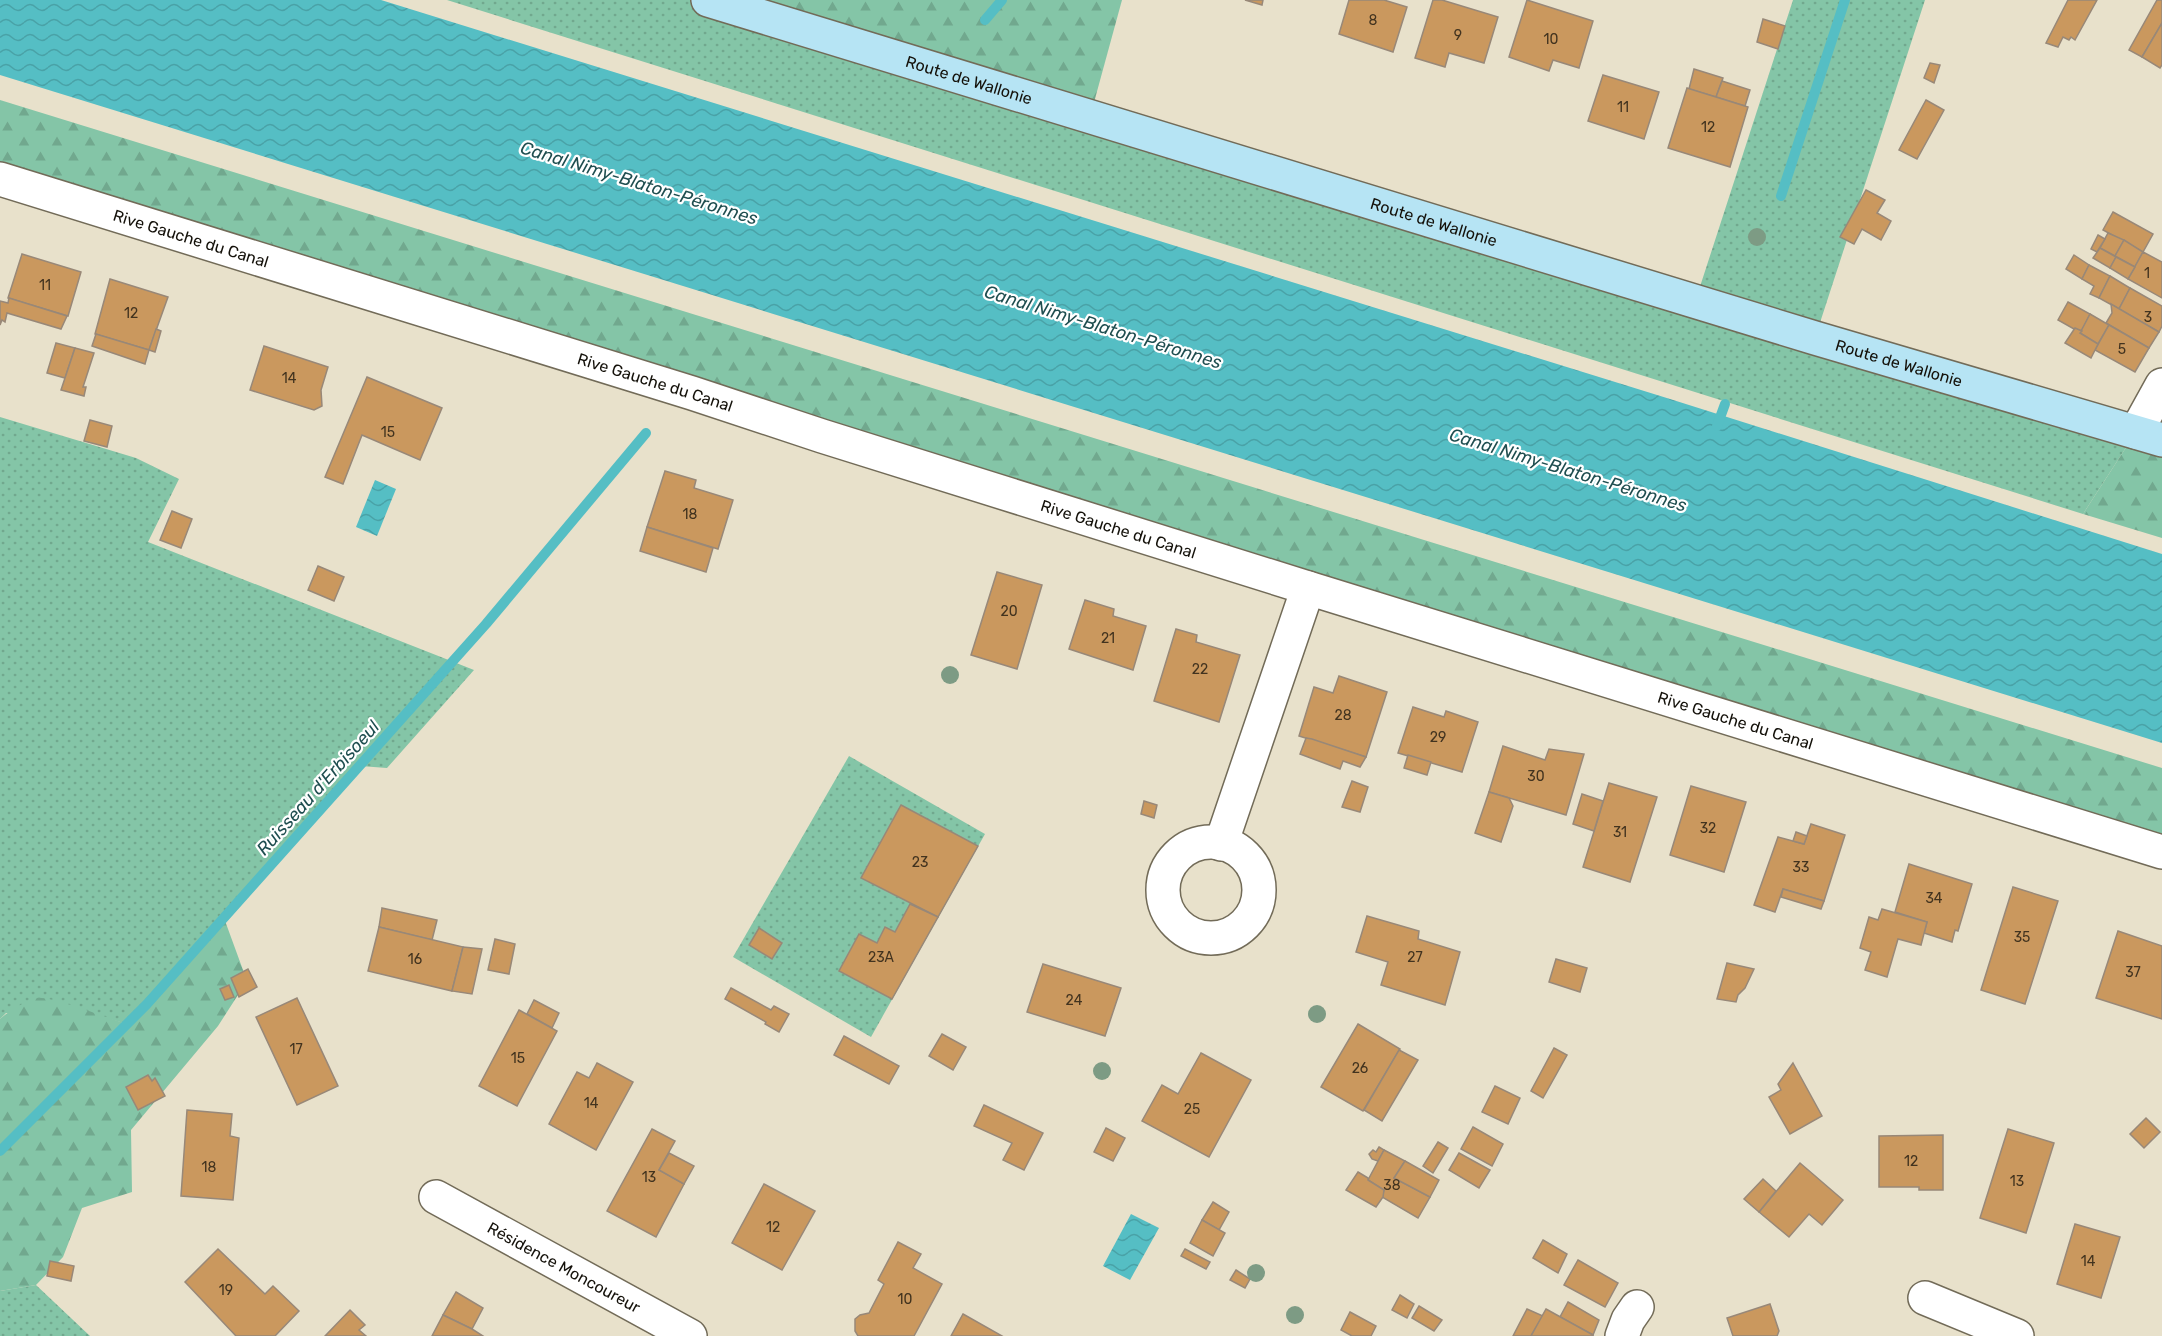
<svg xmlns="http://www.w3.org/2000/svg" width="2162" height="1336" viewBox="0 0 2162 1336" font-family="Rubik,sans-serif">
<defs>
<pattern id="grass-dots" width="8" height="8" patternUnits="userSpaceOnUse" patternTransform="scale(1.5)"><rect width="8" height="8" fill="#84c5a7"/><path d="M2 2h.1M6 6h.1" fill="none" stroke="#71a88e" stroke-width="1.8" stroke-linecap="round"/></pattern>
<pattern id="forest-firs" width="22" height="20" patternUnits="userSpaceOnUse" patternTransform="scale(1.5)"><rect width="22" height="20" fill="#84c5a7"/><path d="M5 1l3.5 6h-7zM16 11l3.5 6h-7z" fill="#71a88e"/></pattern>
<pattern id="water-waves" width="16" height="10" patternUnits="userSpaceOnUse" patternTransform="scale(1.5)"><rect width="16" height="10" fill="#55bec4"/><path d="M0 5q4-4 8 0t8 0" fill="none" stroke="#49a2a7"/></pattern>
</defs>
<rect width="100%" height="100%" fill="#e8e1cb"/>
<g fill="url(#grass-dots)">
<path d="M447,0H708L1695,302L1793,0H1925L1815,338L2136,432L2083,514Z"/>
<path d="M0,417L136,458L179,479L148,542L474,670L387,768L360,766L127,1024L96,1015L6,1013L0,1019Z"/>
<path d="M849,756L985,834L871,1037L733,957Z"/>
<path d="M36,1285L90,1336H0V1291Z"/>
</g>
<g fill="url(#forest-firs)">
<path d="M749,0H1122L1090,117Z"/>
<path d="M0,100L2162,768V852L0,179Z"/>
<path d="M2136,432L2162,440V538L2083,514Z"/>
<path d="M224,918L247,981L218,1026L131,1130L132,1192L82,1208L63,1257L36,1285L0,1291V1019C9,1011 25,1001 37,998C48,995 111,1019 127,1024Z"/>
</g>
<g fill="url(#water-waves)">
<path d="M0,0H381L1670,399L2162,554V743L0,75Z"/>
<path d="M375,480L396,489L377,536L356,527Z"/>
<path d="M1131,1214L1159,1228L1130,1280L1103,1266Z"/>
</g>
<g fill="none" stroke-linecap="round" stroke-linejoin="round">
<g stroke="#55bec4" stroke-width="10">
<path d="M985,20L1002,0"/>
<path d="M1781,196L1845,0"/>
<path d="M1717,426L1725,404"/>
<path d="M0,1151L147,1004L486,624L646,433"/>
</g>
</g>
<g fill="#ca985e" stroke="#988878" stroke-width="1.5">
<path d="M1245,0H1263L1262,5Z"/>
<path d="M1349,0H1384L1407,7L1393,52L1339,34Z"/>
<path d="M1433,0H1442L1498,17L1484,63L1449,53L1445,67L1415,58Z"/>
<path d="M1527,0L1593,21L1579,68L1553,60L1549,71L1509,57Z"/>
<path d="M2068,0H2097L2075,40L2071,37L2069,40L2063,37L2058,47L2046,43Z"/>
<path d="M2157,0H2162V23L2142,57L2129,50Z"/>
<path d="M1763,19L1785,26L1778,49L1757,42Z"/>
<path d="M2162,23V65L2160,68L2142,57Z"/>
<path d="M1930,63L1940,65L1934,83L1924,78Z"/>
<path d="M1694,69L1723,78L1716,97L1689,89Z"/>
<path d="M1603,75L1659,92L1644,139L1588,121Z"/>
<path d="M1722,81L1750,90L1745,106L1716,97Z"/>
<path d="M1687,88L1748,107L1730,167L1668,148Z"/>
<path d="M1926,100L1944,110L1917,159L1899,150Z"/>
<path d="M1866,190L1885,200L1877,213L1891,221L1881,240L1862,229L1854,244L1840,237Z"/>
<path d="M2113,212L2153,234L2143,252L2103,230Z"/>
<path d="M2108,233L2124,240L2115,256L2100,248Z"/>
<path d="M2098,235L2105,239L2097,252L2091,249Z"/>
<path d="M2124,240L2143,252L2135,267L2115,256Z"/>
<path d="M2100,248L2116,257L2110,268L2093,258Z"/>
<path d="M2143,252L2162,262V298L2128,279Z"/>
<path d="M22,254L81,272L68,316L8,298Z"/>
<path d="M2074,255L2089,265L2082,279L2066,269Z"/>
<path d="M2116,257L2135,267L2128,279L2110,268Z"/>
<path d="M2089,265L2110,276L2099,298L2090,294L2094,286L2082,279Z"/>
<path d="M2110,276L2130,288L2119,309L2099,298Z"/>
<path d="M110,279L168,297L149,350L95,334Z"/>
<path d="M2130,288L2162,306V326L2159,332L2119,309Z"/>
<path d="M9,298L67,316L61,329L7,313L5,322L2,320L0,325V301L8,303Z"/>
<path d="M2068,302L2090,314L2082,331L2074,329L2058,320Z"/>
<path d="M2111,304L2159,332L2149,348L2106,323L2112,313Z"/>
<path d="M2090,314L2109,325L2098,344L2080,333Z"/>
<path d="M2109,325L2149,348L2135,372L2095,350Z"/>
<path d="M2075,328L2082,331L2080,333L2098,344L2091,358L2065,343Z"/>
<path d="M156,329L161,331L155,352L149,350Z"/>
<path d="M96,334L149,350L145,364L92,346Z"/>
<path d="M56,343L75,348L65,378L47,373Z"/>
<path d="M264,346L328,367L321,390L322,406L314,410L250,390Z"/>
<path d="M75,348L94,353L83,387H86L84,396L61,390Z"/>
<path d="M367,377L442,408L420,460L362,435L343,484L325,477Z"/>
<path d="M90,420L112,426L107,447L84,441Z"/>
<path d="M665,471L696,480L694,488L733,500L718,549L647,527Z"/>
<path d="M172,511L192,519L181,548L160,540Z"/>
<path d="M647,527L713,548L706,572L640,551Z"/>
<path d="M318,566L344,577L334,601L308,590Z"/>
<path d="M997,572L1042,585L1017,669L971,655Z"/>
<path d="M1085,600L1114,609L1113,616L1146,626L1133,670L1069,649Z"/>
<path d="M1176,629L1197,635L1196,642L1240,655L1219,722L1154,701Z"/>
<path d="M1339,676L1387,692L1366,757L1299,736L1314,687L1333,693Z"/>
<path d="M1413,707L1444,717L1446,711L1478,722L1462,772L1398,753Z"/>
<path d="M1306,738L1312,739L1366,757L1360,767L1343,761L1340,769L1300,754Z"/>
<path d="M1503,746L1545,760L1549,749L1584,754L1566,815L1489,792Z"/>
<path d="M1408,755L1431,762L1427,775L1404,768Z"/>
<path d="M1352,781L1368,787L1360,812L1342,807Z"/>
<path d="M1609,783L1657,797L1630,882L1583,867Z"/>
<path d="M1691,786L1746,802L1724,872L1670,855Z"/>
<path d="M1489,792L1509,798L1513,806L1501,842L1475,833Z"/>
<path d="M1582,794L1603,801L1594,831L1573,824Z"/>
<path d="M1144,801L1157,805L1154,818L1141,814Z"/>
<path d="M901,805L978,846L938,917L861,878Z"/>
<path d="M1811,824L1845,835L1824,901L1783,889L1775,912L1754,905L1778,837L1804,844Z"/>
<path d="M1796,832L1807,836L1804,844L1793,841Z"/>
<path d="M1909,864L1972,884L1958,931L1955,930L1952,942L1924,933L1927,922L1895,912Z"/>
<path d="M2013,887L2058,901L2025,1004L1981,990Z"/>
<path d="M1783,889L1824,901L1821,909L1781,897Z"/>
<path d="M910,904L938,917L892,999L839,971L859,934L877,943L885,927L895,932Z"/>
<path d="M382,908L437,920L432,940L379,927Z"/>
<path d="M1882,909L1927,922L1921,945L1898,939L1887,977L1865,970L1871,952L1860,948L1869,917L1878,920Z"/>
<path d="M1367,916L1419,931L1418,939L1460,952L1445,1005L1381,985L1388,962L1356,952Z"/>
<path d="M379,927L463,947L452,991L368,971Z"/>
<path d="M759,928L782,943L772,959L749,945Z"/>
<path d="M2118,931L2162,946V1019L2096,998Z"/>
<path d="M495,939L515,944L509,974L488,970Z"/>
<path d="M463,947L482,949L472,994L452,991Z"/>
<path d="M1556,959L1587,968L1580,992L1549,982Z"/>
<path d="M1727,963L1754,969L1745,988L1738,995L1736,1002L1717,999Z"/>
<path d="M1043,964L1121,988L1105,1036L1027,1012Z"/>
<path d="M248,969L257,987L239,997L231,978Z"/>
<path d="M229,985L234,997L225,1000L220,989Z"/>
<path d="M731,988L771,1010L774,1006L789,1014L779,1032L765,1024L766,1022L725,999Z"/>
<path d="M297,998L338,1086L297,1105L256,1017Z"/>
<path d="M534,1000L559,1013L552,1028L527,1014Z"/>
<path d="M519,1010L557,1031L517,1106L479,1086Z"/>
<path d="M1358,1024L1400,1049L1363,1111L1321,1087Z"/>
<path d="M942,1034L966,1047L953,1070L929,1056Z"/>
<path d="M844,1036L899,1066L889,1084L834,1055Z"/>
<path d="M1554,1048L1567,1055L1543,1098L1531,1091Z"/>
<path d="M1399,1050L1418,1060L1382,1121L1364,1110Z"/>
<path d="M1201,1053L1251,1080L1209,1157L1142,1121L1162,1085L1178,1094Z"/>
<path d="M597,1063L633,1082L596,1150L549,1124L577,1072L589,1078Z"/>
<path d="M1793,1063L1822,1116L1790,1134L1769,1097L1781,1090L1778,1084Z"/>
<path d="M148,1075L152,1081L155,1078L165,1096L138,1110L126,1087Z"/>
<path d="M1495,1086L1520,1098L1508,1124L1482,1112Z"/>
<path d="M984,1105L1043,1133L1024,1170L1003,1160L1012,1143L974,1126Z"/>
<path d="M187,1110L232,1114L230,1136L239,1138L233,1200L181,1196Z"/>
<path d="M2146,1118L2160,1132L2144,1148L2130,1134Z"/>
<path d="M1473,1127L1503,1144L1492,1166L1461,1149Z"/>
<path d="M1106,1128L1125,1138L1113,1161L1094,1152Z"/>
<path d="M652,1129L675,1141L659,1170L684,1184L656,1237L607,1211Z"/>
<path d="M2008,1129L2054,1143L2026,1233L1980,1218Z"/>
<path d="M1943,1135V1190H1919V1187H1879V1136Z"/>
<path d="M1438,1142L1448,1148L1433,1173L1423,1166Z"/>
<path d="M1379,1147L1384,1150L1378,1161L1372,1159L1369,1154L1373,1150L1376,1152Z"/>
<path d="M1384,1150L1405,1161L1394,1178L1430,1197L1418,1218L1382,1197L1384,1190L1368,1180Z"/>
<path d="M669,1153L694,1166L684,1184L659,1170Z"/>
<path d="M1459,1153L1490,1170L1479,1188L1449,1170Z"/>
<path d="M1405,1161L1439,1180L1430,1197L1394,1178Z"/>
<path d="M1800,1163L1843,1200L1822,1225L1809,1214L1789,1237L1759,1212Z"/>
<path d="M1358,1172L1368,1178V1180L1384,1190L1383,1197L1376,1207L1346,1190Z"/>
<path d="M1763,1179L1776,1191L1759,1212L1744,1199Z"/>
<path d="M764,1184L815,1211L782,1270L732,1243Z"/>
<path d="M1213,1202L1229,1212L1219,1230L1202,1220Z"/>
<path d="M1202,1220L1225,1233L1213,1256L1190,1243Z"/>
<path d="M2075,1224L2120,1237L2101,1298L2057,1284Z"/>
<path d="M1543,1240L1567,1254L1558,1273L1533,1258Z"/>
<path d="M898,1242L921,1254L913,1268L942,1284L914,1336H858L855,1331V1319L860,1315L869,1313L884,1284L878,1280Z"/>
<path d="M218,1249L265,1294L273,1286L299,1311L275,1336H236L186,1283L185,1282Z"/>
<path d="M1185,1249L1210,1262L1206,1269L1181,1256Z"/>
<path d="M1578,1260L1618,1283L1605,1307L1564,1285Z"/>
<path d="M50,1261L74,1266L71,1281L47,1276Z"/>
<path d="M1236,1270L1250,1279L1245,1288L1230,1280Z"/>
<path d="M456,1292L483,1308L472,1329L443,1315Z"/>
<path d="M1400,1295L1414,1304L1407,1318L1392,1310Z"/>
<path d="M1568,1302L1599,1320L1593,1335L1560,1317Z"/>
<path d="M1770,1304L1779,1331L1777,1336H1733L1727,1318Z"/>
<path d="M1419,1306L1442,1320L1434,1331L1412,1318Z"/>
<path d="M1527,1309L1543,1316L1531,1336H1513Z"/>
<path d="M1546,1309L1593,1335V1336H1531Z"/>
<path d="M350,1310L365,1325L359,1330L366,1336H325Z"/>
<path d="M1350,1312L1376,1326L1371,1336H1352L1341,1330Z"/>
<path d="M963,1314L1002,1336H951Z"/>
<path d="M443,1315L472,1329L483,1336H432Z"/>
</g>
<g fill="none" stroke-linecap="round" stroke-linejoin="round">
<defs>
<g id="street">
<path id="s1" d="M0,179L692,393L822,436L1308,588L2162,852"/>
<path d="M2136,432L2162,385"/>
<circle cx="1211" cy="890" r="48"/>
<path d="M1221,844L1308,588"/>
<path id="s2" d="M436,1197L690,1336"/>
<path d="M1925,1298L2017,1336"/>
<path d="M1622,1336L1628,1320L1637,1307"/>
</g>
<g id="secondary">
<path id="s3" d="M708,0L1815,338L2162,440"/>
</g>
</defs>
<use href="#street" stroke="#726b58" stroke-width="36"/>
<use href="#secondary" stroke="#726b58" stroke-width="36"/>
<use href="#street" stroke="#fff" stroke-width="33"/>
<use href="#secondary" stroke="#b6e4f4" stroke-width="33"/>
</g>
<g fill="#7d9b84">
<circle cx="1757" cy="237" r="9"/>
<circle cx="950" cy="675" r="9"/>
<circle cx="1317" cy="1014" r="9"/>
<circle cx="1102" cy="1071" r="9"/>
<circle cx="1256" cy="1273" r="9"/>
<circle cx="1295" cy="1315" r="9"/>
</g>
<g text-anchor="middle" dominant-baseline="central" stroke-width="4.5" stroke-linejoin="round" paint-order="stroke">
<g font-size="14" fill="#42331f">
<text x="1373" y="20">8</text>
<text x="1458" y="35">9</text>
<text x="1551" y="39">10</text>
<text x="1623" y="107">11</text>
<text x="1708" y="127">12</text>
<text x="2147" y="273">1</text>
<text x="45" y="285">11</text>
<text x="131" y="313">12</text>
<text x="2148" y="317">3</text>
<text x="2122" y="349">5</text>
<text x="289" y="378">14</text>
<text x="388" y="432">15</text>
<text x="690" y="514">18</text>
<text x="1009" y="611">20</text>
<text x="1108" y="638">21</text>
<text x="1200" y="669">22</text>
<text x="1343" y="715">28</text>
<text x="1438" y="737">29</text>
<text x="1536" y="776">30</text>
<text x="1708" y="828">32</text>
<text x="1620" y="832">31</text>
<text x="920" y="862">23</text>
<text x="1801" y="867">33</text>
<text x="1934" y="898">34</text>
<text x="2022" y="937">35</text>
<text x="881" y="957">23A</text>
<text x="1415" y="957">27</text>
<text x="415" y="959">16</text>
<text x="2133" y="972">37</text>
<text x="1074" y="1000">24</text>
<text x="296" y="1049">17</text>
<text x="518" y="1058">15</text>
<text x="1360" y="1068">26</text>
<text x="591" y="1103">14</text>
<text x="1192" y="1109">25</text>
<text x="1911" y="1161">12</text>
<text x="209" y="1167">18</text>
<text x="649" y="1177">13</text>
<text x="2017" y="1181">13</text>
<text x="1392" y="1185">38</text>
<text x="773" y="1227">12</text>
<text x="2088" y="1261">14</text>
<text x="226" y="1290">19</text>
<text x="905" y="1299">10</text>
</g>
<g font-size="16" fill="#14110a" stroke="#fff">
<text stroke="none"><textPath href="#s3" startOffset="273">Route de Wallonie</textPath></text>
<text stroke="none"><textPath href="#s3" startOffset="759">Route de Wallonie</textPath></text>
<text stroke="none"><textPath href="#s1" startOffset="200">Rive Gauche du Canal</textPath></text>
<text stroke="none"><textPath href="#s3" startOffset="1245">Route de Wallonie</textPath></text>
<text stroke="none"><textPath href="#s1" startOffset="686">Rive Gauche du Canal</textPath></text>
<text stroke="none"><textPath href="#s1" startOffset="1172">Rive Gauche du Canal</textPath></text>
<text stroke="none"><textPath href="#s1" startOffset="1818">Rive Gauche du Canal</textPath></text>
<text stroke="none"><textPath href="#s2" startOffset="146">Résidence Moncoureur</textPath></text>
</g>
<g font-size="18" font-style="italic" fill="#1f4e50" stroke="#fff">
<text transform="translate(639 183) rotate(17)">Canal Nimy-Blaton-Péronnes</text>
<text transform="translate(1103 327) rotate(17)">Canal Nimy-Blaton-Péronnes</text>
<text transform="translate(1568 470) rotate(17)">Canal Nimy-Blaton-Péronnes</text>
<text transform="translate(318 788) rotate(-48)">Ruisseau d'Erbisoeul</text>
</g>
</g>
</svg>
